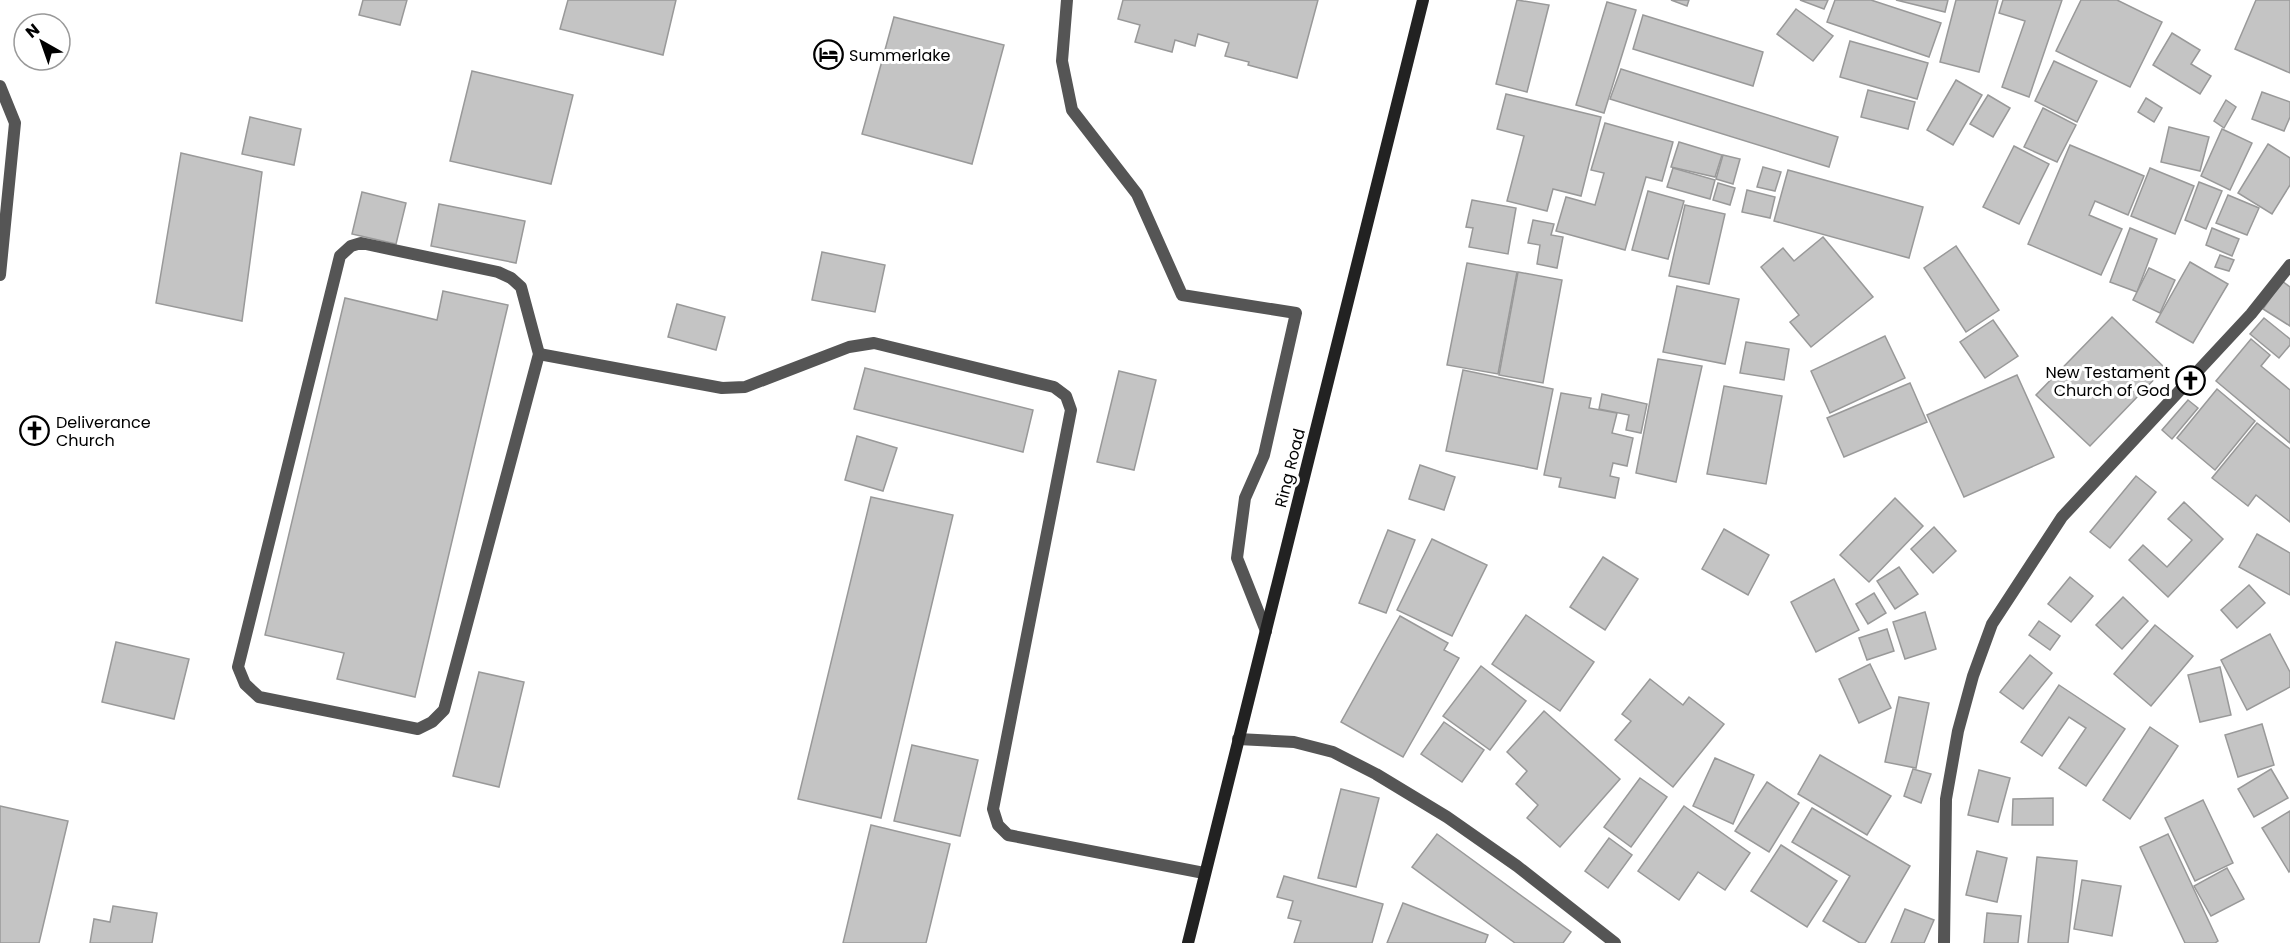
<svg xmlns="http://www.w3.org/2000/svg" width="2290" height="943" viewBox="0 0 2290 943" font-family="Poppins,sans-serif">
<rect width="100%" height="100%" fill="#fff"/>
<g fill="#c4c4c4" stroke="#999" stroke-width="1.5">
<path d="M363,0H407L400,25L359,15Z"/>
<path d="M568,0H676L663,55L560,29Z"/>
<path d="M1123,0H1318L1297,78L1248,65L1249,62L1225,56L1229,43L1198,34L1195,46L1175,40L1172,52L1135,42L1140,25L1118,19Z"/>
<path d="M1517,0L1549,5L1527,92L1496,84Z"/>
<path d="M1671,0H1689L1687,6Z"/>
<path d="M1800,0H1828L1824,9Z"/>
<path d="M1835,0H1871L1941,23L1929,57L1827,22Z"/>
<path d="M1896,0H1948L1945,12Z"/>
<path d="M1956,0H1998L1979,72L1940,62Z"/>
<path d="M2003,0H2062L2029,97L2002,87L2025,21L1999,13Z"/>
<path d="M2081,0H2117L2162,22L2130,87L2056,51Z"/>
<path d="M2256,0H2290V73L2235,49Z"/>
<path d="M1607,2L1636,10L1604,113L1576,105Z"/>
<path d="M1796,9L1833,36L1813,61L1777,34Z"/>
<path d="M1643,15L1763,52L1753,86L1633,49Z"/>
<path d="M894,17L1004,45L972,164L862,134Z"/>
<path d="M2172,33L2200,50L2191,64L2211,76L2200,94L2153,65Z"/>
<path d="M1850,41L1928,63L1917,99L1840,77Z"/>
<path d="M2054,61L2097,81L2077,122L2035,101Z"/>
<path d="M1621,69L1838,137L1829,167L1610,99Z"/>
<path d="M472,71L573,95L551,184L450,161Z"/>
<path d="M1956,80L1982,95L1953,145L1927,130Z"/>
<path d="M1868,90L1915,102L1908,129L1861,117Z"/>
<path d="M2262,92L2290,102V117L2284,131L2252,119Z"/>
<path d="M1506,94L1601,117L1581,196L1553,189L1547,211L1507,201L1524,136L1497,129Z"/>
<path d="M1988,95L2010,108L1993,137L1970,124Z"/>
<path d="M2146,98L2162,108L2154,122L2138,112Z"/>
<path d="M2226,100L2236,107L2224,128L2214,121Z"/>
<path d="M2043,108L2076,125L2057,162L2024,147Z"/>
<path d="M250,117L301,129L294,165L242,154Z"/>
<path d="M1605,123L1673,142L1662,181L1646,177L1625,250L1556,231L1566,197L1595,205L1604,173L1591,170Z"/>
<path d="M2169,127L2209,137L2200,171L2161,162Z"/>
<path d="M2222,129L2252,143L2230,190L2201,176Z"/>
<path d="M1679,142L1722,155L1715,177L1671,167Z"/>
<path d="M2268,144L2290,158V185L2272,214L2238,193Z"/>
<path d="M2070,145L2144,176L2128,215L2095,201L2089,215L2122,229L2101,275L2028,244Z"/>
<path d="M2014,146L2049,164L2019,224L1983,207Z"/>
<path d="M181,153L262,172L242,321L156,303Z"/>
<path d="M1723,155L1740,159L1733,184L1716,179Z"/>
<path d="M1763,167L1781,172L1775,191L1757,187Z"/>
<path d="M1673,168L1715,180L1710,199L1667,187Z"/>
<path d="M2150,168L2194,186L2175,234L2131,216Z"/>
<path d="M1788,170L1923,207L1909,258L1774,221Z"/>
<path d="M2199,182L2222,191L2206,229L2185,220Z"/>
<path d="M1718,183L1735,188L1730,205L1713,200Z"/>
<path d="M1747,190L1775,197L1770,218L1742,212Z"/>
<path d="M1648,191L1684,201L1668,259L1632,250Z"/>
<path d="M362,192L406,203L396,244L352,234Z"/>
<path d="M2228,195L2259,208L2247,235L2216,223Z"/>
<path d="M1472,200L1516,208L1508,254L1469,247L1473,228L1466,227Z"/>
<path d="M439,204L525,221L516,263L431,246Z"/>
<path d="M1685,205L1725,214L1709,284L1669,276Z"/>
<path d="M1533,220L1554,224L1551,235L1563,237L1557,268L1537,264L1540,245L1528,243Z"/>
<path d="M2130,228L2157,239L2137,292L2110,282Z"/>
<path d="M2212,228L2239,239L2232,256L2206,245Z"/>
<path d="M1823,237L1873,297L1811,347L1790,322L1799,315L1761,267L1783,248L1794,261Z"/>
<path d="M1956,246L1999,310L1966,332L1924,268Z"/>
<path d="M822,252L885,265L875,312L812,300Z"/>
<path d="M2220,255L2234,260L2229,271L2215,267Z"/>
<path d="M2190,262L2228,284L2193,343L2156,322Z"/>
<path d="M1467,263L1517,272L1498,374L1447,365Z"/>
<path d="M2149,268L2175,280L2160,313L2133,300Z"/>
<path d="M1518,272L1562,280L1543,383L1499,375Z"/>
<path d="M2282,281L2290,287V326L2263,309Z"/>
<path d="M1677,286L1739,299L1725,364L1663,352Z"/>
<path d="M443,291L508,305L415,697L337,679L344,653L265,635L345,298L437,320Z"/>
<path d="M677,304L725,317L716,350L668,337Z"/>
<path d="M2112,317L2165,368L2090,446L2036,395Z"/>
<path d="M2264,318L2290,339V345L2279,358L2250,334Z"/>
<path d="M1993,320L2018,356L1985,378L1960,342Z"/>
<path d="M1885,336L1905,378L1830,413L1811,371Z"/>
<path d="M2251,339L2270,355L2261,366L2290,390V443L2216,381Z"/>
<path d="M1746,342L1789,349L1784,380L1740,373Z"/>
<path d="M1658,359L1702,366L1676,482L1636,473Z"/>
<path d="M865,368L1033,410L1023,452L854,409Z"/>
<path d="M1463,370L1553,389L1537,469L1446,451Z"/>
<path d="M1119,371L1156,380L1134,470L1097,462Z"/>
<path d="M2017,375L2054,457L1964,497L1927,415Z"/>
<path d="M1910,383L1927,422L1844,457L1827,418Z"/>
<path d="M1724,386L1782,396L1766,484L1707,474Z"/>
<path d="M2217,389L2255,421L2215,470L2177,438Z"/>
<path d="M1561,393L1591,398L1589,408L1617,413L1612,433L1633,438L1627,466L1613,463L1610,476L1619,478L1615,498L1559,487L1561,478L1544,475Z"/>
<path d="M1602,394L1647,404L1641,433L1626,430L1629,415L1599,409Z"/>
<path d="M2188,400L2198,408L2172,439L2162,430Z"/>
<path d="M2257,423L2290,449V522L2256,495L2248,506L2212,478Z"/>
<path d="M857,436L897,448L883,491L845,480Z"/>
<path d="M1420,465L1455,477L1444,510L1409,499Z"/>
<path d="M2136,476L2156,492L2110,548L2090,532Z"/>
<path d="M871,497L953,515L881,818L798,799Z"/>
<path d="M1895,498L1923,526L1869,582L1840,555Z"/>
<path d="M2184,502L2223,539L2168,597L2129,560L2143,545L2167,567L2192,540L2168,519Z"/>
<path d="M1934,527L1956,551L1933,573L1911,549Z"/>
<path d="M1724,529L1769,555L1748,595L1702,569Z"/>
<path d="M1388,530L1415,540L1386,613L1359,603Z"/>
<path d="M2257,534L2290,553V595L2239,567Z"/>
<path d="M1432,539L1487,565L1452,636L1397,610Z"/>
<path d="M1603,557L1638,579L1605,630L1570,607Z"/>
<path d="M1899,567L1918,594L1895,609L1877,581Z"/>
<path d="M2070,577L2093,596L2071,622L2048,604Z"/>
<path d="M1834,579L1859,630L1816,652L1791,602Z"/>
<path d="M2249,585L2265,603L2237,628L2221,610Z"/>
<path d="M1874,593L1886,613L1868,624L1856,604Z"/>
<path d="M2123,597L2148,621L2122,649L2096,625Z"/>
<path d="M1925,612L1936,649L1905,659L1893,622Z"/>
<path d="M1526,615L1594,662L1560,711L1492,664Z"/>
<path d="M1400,616L1448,643L1444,650L1459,658L1403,757L1341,722Z"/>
<path d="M2039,621L2060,636L2050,650L2029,635Z"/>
<path d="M2155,625L2193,656L2151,706L2114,674Z"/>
<path d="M1887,629L1894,651L1867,660L1859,638Z"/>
<path d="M2270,634L2290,672V687L2247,710L2221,660Z"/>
<path d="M116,642L189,659L174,719L102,702Z"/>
<path d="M2030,655L2052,673L2023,709L2000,692Z"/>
<path d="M1870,664L1891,708L1859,723L1839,679Z"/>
<path d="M1481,666L1526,701L1490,750L1443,716Z"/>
<path d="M2220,667L2231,715L2200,722L2188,675Z"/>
<path d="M479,672L524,682L499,787L453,776Z"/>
<path d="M1650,679L1683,705L1689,697L1724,724L1673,787L1615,740L1631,721L1622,714Z"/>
<path d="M2059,685L2125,729L2086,786L2059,768L2086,728L2069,717L2042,756L2021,742Z"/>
<path d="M1899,697L1929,703L1916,768L1885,762Z"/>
<path d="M1544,711L1620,779L1560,847L1527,818L1538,805L1516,784L1527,771L1507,752Z"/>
<path d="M1444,722L1484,750L1462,782L1421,754Z"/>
<path d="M2262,724L2274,765L2238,777L2225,735Z"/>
<path d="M2150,727L2178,746L2130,819L2103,800Z"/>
<path d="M912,745L978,760L960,836L894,821Z"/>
<path d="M1820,755L1891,796L1867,835L1798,794Z"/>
<path d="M1715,758L1754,775L1733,824L1693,806Z"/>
<path d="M1913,769L1931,774L1921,803L1904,796Z"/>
<path d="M2271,769L2288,798L2254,817L2238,789Z"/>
<path d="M1979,770L2010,778L1998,822L1968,815Z"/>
<path d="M1640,778L1667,797L1631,847L1604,827Z"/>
<path d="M1767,782L1799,803L1769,852L1735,831Z"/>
<path d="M1341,789L1379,798L1356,887L1318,878Z"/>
<path d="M2053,798V825H2012L2013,799Z"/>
<path d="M2203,800L2233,863L2195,881L2165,818Z"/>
<path d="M0,806L68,821L39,943H0Z"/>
<path d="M1684,806L1750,853L1725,890L1698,872L1679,900L1638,871Z"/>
<path d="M1812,808L1910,866L1865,943H1860L1823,921L1850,876L1792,842Z"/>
<path d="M2290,811V871L2289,872L2262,828Z"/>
<path d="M871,825L950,844L926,943H843Z"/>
<path d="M1437,834L1571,932L1563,943H1515L1412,867Z"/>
<path d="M2168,834L2218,941L2215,943H2185L2140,847Z"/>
<path d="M1609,838L1632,855L1608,888L1585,871Z"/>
<path d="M1781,845L1837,881L1807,927L1751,891Z"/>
<path d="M1977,851L2007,858L1997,902L1966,895Z"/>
<path d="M2037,857L2077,861L2068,943H2028Z"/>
<path d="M2227,868L2244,899L2211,916L2194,886Z"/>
<path d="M1284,876L1383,904L1372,943H1294L1301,921L1288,918L1293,901L1277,897Z"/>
<path d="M2082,880L2121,886L2112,936L2074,929Z"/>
<path d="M1403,903L1488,935L1485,943H1387Z"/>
<path d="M113,906L157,913L152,943H90L94,919L110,922Z"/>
<path d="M1905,909L1934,920L1924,943H1891Z"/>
<path d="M1987,913L2021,916L2018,943H1984Z"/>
</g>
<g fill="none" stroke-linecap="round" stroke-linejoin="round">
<g stroke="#555" stroke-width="12">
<path d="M361,243L498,272L511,278L521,287L539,354L444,710L432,722L418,729L259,697L245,684L238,667L340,256L351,246Z"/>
<path d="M539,354L722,388L745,387L849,347L874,343L1054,387L1066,396L1071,410L993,809L998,825L1008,835L1204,873"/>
</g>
<g stroke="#555" stroke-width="12">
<path d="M1067,0L1062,61L1072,110L1137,194L1182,295L1296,313L1264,455L1245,498L1237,558L1266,631"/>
<path d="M0,86L15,123L0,275"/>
<path d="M1238,739L1294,742L1333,752L1376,774L1447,817L1517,866L1615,943"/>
<path d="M1944,943L1946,799L1958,731L1973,676L1992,624L2062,517L2251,314L2290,265"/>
</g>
<path stroke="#222" stroke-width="12" d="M1188,943L1423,0"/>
</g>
<defs>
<symbol id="hotel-ring" viewBox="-11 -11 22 22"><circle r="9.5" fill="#fff" stroke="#000" stroke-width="1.5"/><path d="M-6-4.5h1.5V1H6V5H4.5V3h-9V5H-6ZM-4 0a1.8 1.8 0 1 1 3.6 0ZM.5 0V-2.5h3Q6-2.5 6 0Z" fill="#000"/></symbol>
<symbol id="church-ring" viewBox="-11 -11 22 22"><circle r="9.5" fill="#fff" stroke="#000" stroke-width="1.5"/><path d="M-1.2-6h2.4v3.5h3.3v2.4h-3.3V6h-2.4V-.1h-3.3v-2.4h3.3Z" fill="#000"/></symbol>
</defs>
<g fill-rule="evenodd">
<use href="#hotel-ring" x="812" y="38" width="33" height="33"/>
<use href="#church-ring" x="2174" y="364" width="33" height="33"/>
<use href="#church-ring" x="18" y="414" width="33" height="33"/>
</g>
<g text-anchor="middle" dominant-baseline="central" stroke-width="6" stroke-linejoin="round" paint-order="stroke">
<g font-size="16" fill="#000" stroke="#fff" text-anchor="start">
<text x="849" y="55">Summerlake</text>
<text x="2170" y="372" text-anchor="end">New Testament<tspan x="2170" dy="18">Church of God</tspan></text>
<text x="56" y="422">Deliverance<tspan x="56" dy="18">Church</tspan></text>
</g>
<g font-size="16" fill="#000" stroke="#fff">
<text transform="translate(1290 468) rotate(-76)">Ring Road</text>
</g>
</g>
<g transform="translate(42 42) rotate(320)"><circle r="28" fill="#ffffff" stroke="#999999" stroke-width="1.5"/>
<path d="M0-4.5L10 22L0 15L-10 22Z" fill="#000000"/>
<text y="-9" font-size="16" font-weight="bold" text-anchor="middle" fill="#000000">N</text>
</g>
</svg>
